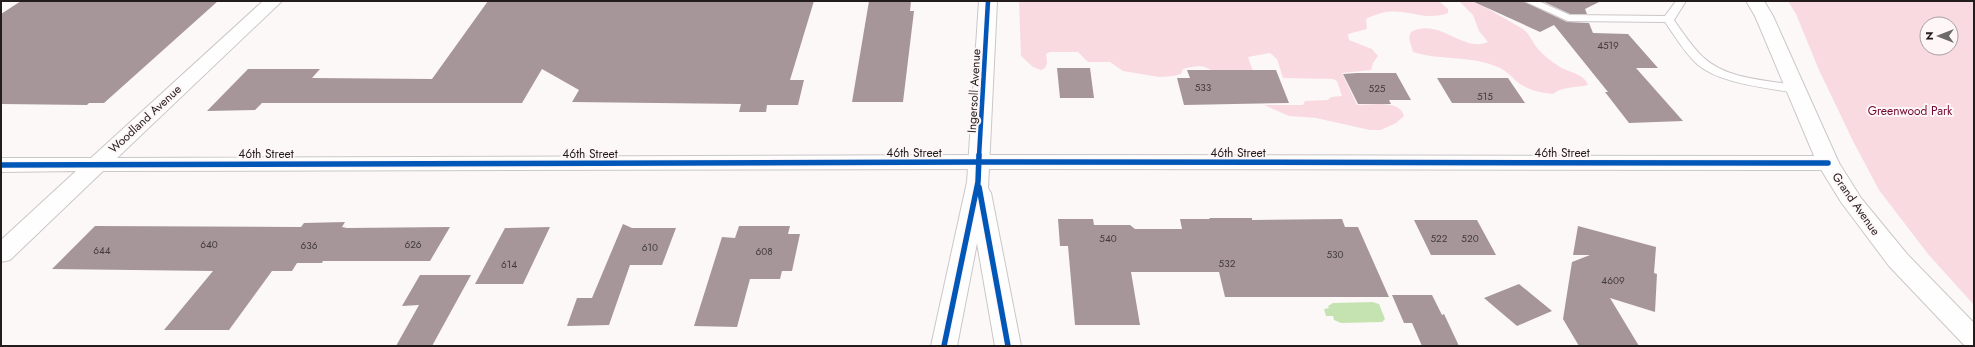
<svg xmlns="http://www.w3.org/2000/svg" width="1975" height="347" viewBox="0 0 1975 347" font-family="Jost,sans-serif">
<rect width="100%" height="100%" fill="#fcf8f8"/>
<g fill="#f9dae0" fill-rule="evenodd">
<path d="M1019,1H1439L1448,9V13C1420,24 1401,0 1366,19L1367,29L1348,34L1349,40L1372,49L1378,56L1373,63L1371,70L1342,73L1357,105C1371,105 1400,99 1404,116L1396,123L1381,130H1370L1316,118L1289,116L1264,105H1303L1305,101L1328,100L1331,97L1342,96L1337,81L1333,79L1283,78L1277,59L1270,53L1248,57L1255,77L1217,76C1207,64 1198,65 1183,69L1181,74L1173,76L1159,77L1123,71L1110,62H1088L1078,52H1050L1046,54C1047,61 1049,67 1041,70L1033,67L1021,56Z"/>
<path d="M1459,1H1486L1483,6L1523,29C1530,34 1532,42 1538,49C1544,56 1552,62 1560,67C1568,72 1585,74 1588,85C1577,88 1562,86 1553,94C1540,93 1527,90 1516,81C1511,76 1506,71 1500,68C1473,55 1441,61 1413,52L1409,38L1411,32C1440,17 1462,53 1488,42L1479,31L1473,15Z"/>
<path d="M1788,1H1974V305L1928,254L1879,190L1853,141L1819,70L1796,14ZM1927,24H1951V48H1927Z"/>
</g>
<path fill="#c5e3b1" d="M1373,302L1379,304L1385,319L1382,322L1341,323L1334,320L1333,316H1326L1324,309L1329,308L1328,306L1333,303Z"/>
<g fill="#a6969a">
<path d="M21,1H218L104,103H89L87,105L1,104V14Z"/>
<path d="M488,1H814L790,80H804L798,105H767L766,112H739L741,104L572,102L579,90L542,69L522,103H262L255,110L207,111L248,69H320L312,78L432,79Z"/>
<path d="M869,1H911L910,11H914L903,102H852Z"/>
<path d="M1472,1H1523L1567,22L1589,23L1593,33L1628,34L1658,68H1636L1683,121L1629,123L1605,92H1608L1554,25L1540,32Z"/>
<path d="M1542,1H1601L1585,9L1587,14H1570Z"/>
<path d="M1057,68H1090L1094,98H1060Z"/>
<path d="M1187,70H1276L1289,103L1184,105L1177,78H1190Z"/>
<path d="M1357,73H1396L1411,100H1389L1391,104H1358L1343,74Z"/>
<path d="M1437,78H1508L1525,103H1452Z"/>
<path d="M1209,218H1252V220L1342,219L1345,227H1358L1389,297H1225L1219,272H1131L1140,325H1075L1068,246H1060L1058,219H1093L1094,225H1130L1135,229H1182L1180,219H1210Z"/>
<path d="M1414,220H1477L1496,255H1431Z"/>
<path d="M345,222L342,227L347,228L450,227L430,261H323L322,263H297L292,271H272L229,330H164L213,271L52,269L95,226L301,227L304,223Z"/>
<path d="M623,224L632,228H676L662,265H630L609,325L567,326L577,298H592Z"/>
<path d="M739,226H790L788,234H800L792,271H782L780,279H750L737,327L694,326L722,237L735,238Z"/>
<path d="M1578,226L1656,247L1654,273L1657,274L1655,312L1610,298L1639,346H1579L1563,319L1572,262L1590,255H1573Z"/>
<path d="M550,227L523,284H475L505,228Z"/>
<path d="M420,275H471L432,346H396L419,305L402,306Z"/>
<path d="M1519,284L1552,311L1517,326L1484,298Z"/>
<path d="M1392,295H1432L1442,315L1444,314L1459,346H1422L1412,323H1404Z"/>
</g>
<g fill="none" stroke-linecap="round" stroke-linejoin="round">
<defs>
<path id="lane" d="M1524,1H1538L1570,15L1665,16L1676,1H1686L1674,20C1683,33 1692,47 1704,58C1727,79 1765,80 1794,85L1800,89L1794,93C1765,87 1720,84 1697,64C1684,52 1675,36 1665,22L1568,21Z"/>
<path id="street" d="M263,1H282L117,158L980,155L1828,156L1836,158L1839,163L1836,168L1828,170L980,169L103,171L10,260L1,262V240L76,171L1,172V158H91Z"/>
<g id="secondary">
<path d="M979,1H997L988,188L991,193L1021,346H995L977,243L957,346H931L967,182Z"/>
<path d="M1746,1H1764L1773,16L1839,163L1861,198L1907,254L1974,323V346H1965L1889,266L1841,202L1817,163L1755,16Z"/>
</g>
</defs>
<use href="#lane" stroke="#ccc6c7" stroke-width="2"/>
<use href="#street" stroke="#ccc6c7" stroke-width="2"/>
<use href="#secondary" stroke="#ccc6c7" stroke-width="2"/>
<use href="#lane" fill="#fffefe" fill-rule="evenodd"/>
<use href="#street" fill="#fffefe" fill-rule="evenodd"/>
<use href="#secondary" fill="#fffefe" fill-rule="evenodd"/>
<defs>
<path id="cycleway-far1" d="M979,156L988,1"/>
<g id="cycleway">
<path d="M1,165L980,162L1828,163"/>
<path d="M979,187L1008,346"/>
<path d="M944,346L978,182L979,155"/>
</g>
</defs>
<use href="#cycleway-far1" stroke="#fef6f7" stroke-width="6"/>
<use href="#cycleway" stroke="#fef6f7" stroke-width="8"/>
<use href="#cycleway-far1" stroke="#0057b8" stroke-width="4.5"/>
<use href="#cycleway" stroke="#0057b8" stroke-width="5.5"/>
</g>
<g text-anchor="middle" dominant-baseline="central" stroke-width="4" stroke-linejoin="round" paint-order="stroke">
<g font-size="10" fill="#433a3c">
<text x="1608" y="45">4519</text>
<text x="1203" y="87">533</text>
<text x="1377" y="88">525</text>
<text x="1485" y="96">515</text>
<text x="1108" y="238">540</text>
<text x="1439" y="238">522</text>
<text x="1470" y="238">520</text>
<text x="209" y="244">640</text>
<text x="413" y="244">626</text>
<text x="309" y="245">636</text>
<text x="650" y="247">610</text>
<text x="102" y="250">644</text>
<text x="764" y="251">608</text>
<text x="1335" y="254">530</text>
<text x="1227" y="263">532</text>
<text x="509" y="264">614</text>
<text x="1613" y="280">4609</text>
</g>
<g font-size="12" fill="#221c1d" stroke="#fef6f7">
<text transform="translate(974 91) rotate(-87)">Ingersoll Avenue</text>
<text transform="translate(145 119) rotate(-43)">Woodland Avenue</text>
<text x="914" y="153">46th Street</text>
<text x="1238" y="153">46th Street</text>
<text x="1562" y="153">46th Street</text>
<text x="266" y="154">46th Street</text>
<text x="590" y="154">46th Street</text>
<text transform="translate(1856 204) rotate(55)">Grand Avenue</text>
</g>
<g font-size="12" fill="#730932" stroke="#fef6f7">
<text x="1910" y="111">Greenwood Park</text>
</g>
</g>
<rect width="1975" height="347" fill="none" stroke="#221c1d" stroke-width="4"/>
<g transform="translate(1939 36) rotate(270)"><circle r="19" fill="#fef6f7" stroke="#a69fa0"/>
<path d="M0-3L7 15L0 10L-7 15Z" fill="#6e696a"/>
<text y="-6" font-size="11" font-weight="bold" text-anchor="middle" fill="#221c1d">N</text>
</g>
</svg>
